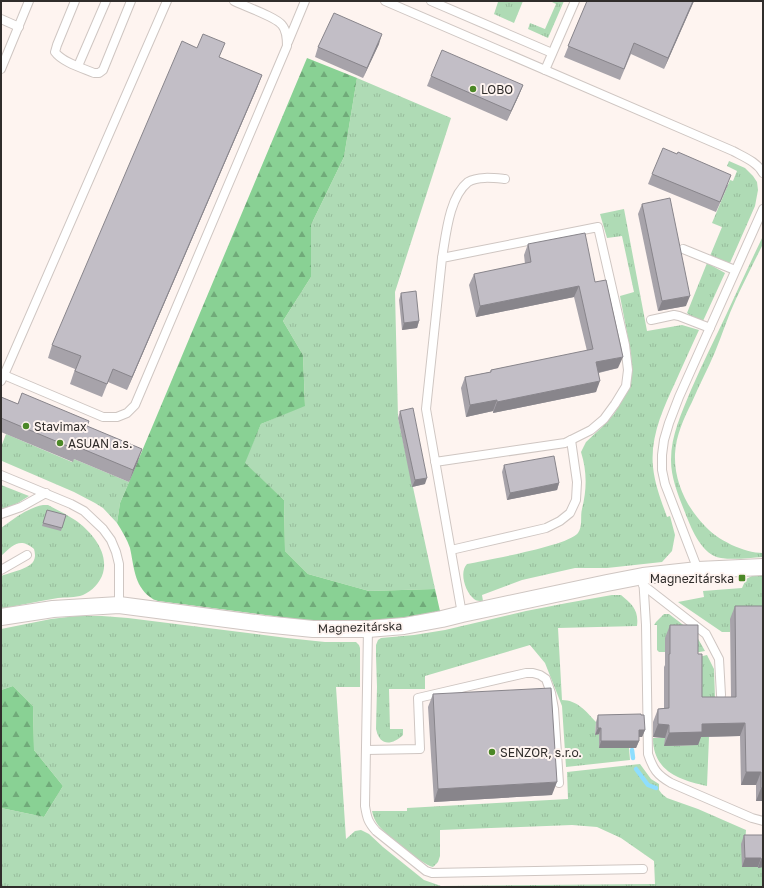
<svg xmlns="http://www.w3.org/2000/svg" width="764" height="888" viewBox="0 0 764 888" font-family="'Golos Text',sans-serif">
<defs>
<pattern id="grass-tufts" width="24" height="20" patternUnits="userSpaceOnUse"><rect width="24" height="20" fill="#afdbb5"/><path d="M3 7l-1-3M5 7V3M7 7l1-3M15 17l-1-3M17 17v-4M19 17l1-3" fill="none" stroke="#97bc9c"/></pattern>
<pattern id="forest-firs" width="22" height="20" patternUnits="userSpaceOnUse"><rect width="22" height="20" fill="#89d194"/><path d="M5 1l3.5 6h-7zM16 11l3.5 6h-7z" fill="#70aa79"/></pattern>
</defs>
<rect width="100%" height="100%" fill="#fef4f0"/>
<g fill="url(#grass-tufts)">
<path d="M496,1H523L514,23L494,14L498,2Z"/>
<path d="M550,1H564L548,38L528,29L530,23L545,29L556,4Z"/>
<path d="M357,78L451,118L395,292L398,418L435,589L369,591L308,574L285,551L284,500L244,463L261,424L305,405L303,355L283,321L311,277V225L344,157Z"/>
<path d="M729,161L745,168L753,176L757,182L758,190L755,206L730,263L710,256L722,227L712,223L730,180L733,181L737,171L727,166Z"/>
<path d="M624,209L647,331L682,325L699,330C691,347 683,365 675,383C663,409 650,437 653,467C655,485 661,500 667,517L670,516L675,535L672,551L662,562L607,568H575L522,580L482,595L483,601C480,601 476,601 474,599C465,592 459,572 467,564C486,560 568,546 578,533C583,526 580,516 582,509C587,489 587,471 581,452L586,442L601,428L614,414L626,393L632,376L631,354L620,296L634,292L622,236L607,238L600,214Z"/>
<path d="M763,236V244C754,262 745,280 736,299C728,316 722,335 715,352C708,369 699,385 692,402C684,418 676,435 675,454C674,481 686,506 704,525C717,540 744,553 763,553V557C749,558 734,560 721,558C702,555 692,530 686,515C679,497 671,479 671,460C671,435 682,412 691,390C702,364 715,339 727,313C739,287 751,261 763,236Z"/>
<path d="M707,263L725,273L703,321L692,317L687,313Z"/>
<path d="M6,434L72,462L74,459L129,482L120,503L117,523L103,508L95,503L74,492L2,461L1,460V447Z"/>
<path d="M1,485L29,496L18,503L1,510Z"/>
<path d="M43,505H48C57,510 66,514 75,520C91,531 109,552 103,573C100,583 92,591 83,595C75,598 66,597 58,598C39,601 20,605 1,609V576C9,573 28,569 33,562C36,557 35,553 34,549C20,537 13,545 1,556V528C14,519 27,508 43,505Z"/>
<path d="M763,573V619H730V632H722L678,602L704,597L703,591L742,588L746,579L756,574Z"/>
<path d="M612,595H621C632,604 639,610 637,626L558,628L562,700C577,700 586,711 596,722L595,734H599L629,748L630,760L566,767L562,706L545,663L530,645L425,676V689H389L390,729H403V735C392,745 380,747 376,729L377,687L376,656V645L378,640L381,638L414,635L445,630L526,611L567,603Z"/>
<path d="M664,614H669L695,634L697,637L705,651L694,653L666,638L665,652H659L657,650V625H654L656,622Z"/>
<path d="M76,616H102L128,618L287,638L325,642H356L359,645L360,648V687H336L346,839L355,831L361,830L369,834L383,847L424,880L441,886L655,884L654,861L621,838L597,827L572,825L440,830V856L438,862L433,867C421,864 386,835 378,825C375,821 373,816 372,811H407V808L568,799L567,772L640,764L651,779L659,784V790L662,794L667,798L698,809L746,830L745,844L742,867H763V887H1V808L44,817L63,786L34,750L33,706L13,686L1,690V629L51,619Z"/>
<path d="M707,655L714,669L715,698L740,697L698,710L694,658Z"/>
<path d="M698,737H709L707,786C679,780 653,771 653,738H665V746L697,745Z"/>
</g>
<g fill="url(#forest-firs)">
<path d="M307,58L357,78L344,157L311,225V277L283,321L303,355L305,406L261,424L245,463L284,500L285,551L308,574L369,591L435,589L440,611L413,616L365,623L319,622L158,601C155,600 152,599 150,597C134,585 134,566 130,548C127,539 122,531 117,523L120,503L129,482Z"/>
<path d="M13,686L33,706L34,750L63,786L44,817L1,808V690Z"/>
</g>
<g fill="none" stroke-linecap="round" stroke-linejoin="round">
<g stroke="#8edefe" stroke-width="4.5">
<path d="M632,750L633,758"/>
<path d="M636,769L648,785L656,788"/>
</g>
<defs>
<g id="lane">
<path d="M75,1L57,45L55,52C62,62 82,68 94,73H99L103,70L131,1"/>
<path d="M385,1L733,151C744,157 757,162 763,173"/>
<path d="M431,1L552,53"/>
<path d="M1,19L19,27"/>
<path d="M288,42L305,1"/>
<path d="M78,66L106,1"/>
<path d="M1,69L29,1"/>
<path d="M545,70L575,1"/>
<path d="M683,249L735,270"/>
<path d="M442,258C446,235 449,197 468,182C478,176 494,178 505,179"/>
<path d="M651,320L674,315L679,316L710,328"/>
<path d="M1,374L4,375L167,1"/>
<path d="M1,381L4,375L103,417H117L127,413L135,405L287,46C287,39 287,31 282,25C276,17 244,6 234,1"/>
<path d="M435,462L565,443L591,430L604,419L615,404L626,386L628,370L625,345L598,227L442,258L426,409L462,614"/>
<path d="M1,475L71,504L84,511L103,529L111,540L116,552L119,564V605"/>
<path d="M1,514L21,507L46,493"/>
<path d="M451,550L546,528L560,521L570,513L576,500L577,482L571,440"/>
<path d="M1,570L27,555"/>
<path d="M698,570L665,484L662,470V455L664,440L669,423L679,397L763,209"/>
<path d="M643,576L646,625L648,754C653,769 657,775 671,783L752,818L763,821"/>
<path d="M643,585L706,634L719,659L721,695"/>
<path d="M368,629L365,806C367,818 368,822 376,831L426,871L432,873L643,869"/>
<path d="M366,750L420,749L418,698L526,673H533L540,675L546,679L551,693L554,709L559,783"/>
</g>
<path id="street" d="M1,617L53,609L119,605L264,624L313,629H368L404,626L442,619L462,614L607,583L643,576L698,570L763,567"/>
</defs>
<use href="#lane" stroke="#cfc6c2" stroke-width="10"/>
<use href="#street" stroke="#cfc6c2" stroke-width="18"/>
<use href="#lane" stroke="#fff" stroke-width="8"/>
<use href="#street" stroke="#fff" stroke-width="16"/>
</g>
<g fill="#a7a3aa">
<path d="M587,1H694L664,69L631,54L620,80L564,57Z"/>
<path d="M379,44L363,78L315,57L318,47Z"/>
<path d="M219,57L262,75L257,88L127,390L108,382L102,397L70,384L75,369L48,358L52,345Z"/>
<path d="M431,76L523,85L519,95L507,121L427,86Z"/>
<path d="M652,174L728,185L716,212L648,184Z"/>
<path d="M642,204L686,306L658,311L638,214Z"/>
<path d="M528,244L595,282L618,368L599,373L596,392L493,413V411L466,417L461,388L465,377L490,372L491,370L587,351L574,297L476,317L469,285L474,274L525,264L524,255Z"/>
<path d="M401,293L419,321L417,328L402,330L399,300Z"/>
<path d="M1,397L18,404L88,426L138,461L129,482L74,459L73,462L1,432Z"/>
<path d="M400,411L425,484L412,487L398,418Z"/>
<path d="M504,465L559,483L557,490L507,500L502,472Z"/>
<path d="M46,513L66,515L61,531L42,526Z"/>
<path d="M735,606H763V801H756V785H741L740,736L701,737L698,745L664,746L665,738L653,737V722L658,709L664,708V667L665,665V638L670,625L698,654L702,697H731L730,619Z"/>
<path d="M433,694L552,795L434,802L428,707Z"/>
<path d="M598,715H641L645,730L642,737H639V741L636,748H599V734L595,735L596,722Z"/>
<path d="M744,835H763V867L758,868V867H742L741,844Z"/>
</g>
<g fill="#88858b">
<path d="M693,1H694L664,69L668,58Z"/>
<path d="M382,34L379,44L363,78L367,68Z"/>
<path d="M262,75L257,88L127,390L132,377Z"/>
<path d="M523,85L519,95L507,121L511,111Z"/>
<path d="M579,286L574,297L476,317L480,306Z"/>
<path d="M690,296L686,306L658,311L662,301Z"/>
<path d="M419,321L417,328L402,330L404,323Z"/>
<path d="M623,357L618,368L592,374L596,362Z"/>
<path d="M600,381L596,392L493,413L497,402Z"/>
<path d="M497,400L493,411L466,417L470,405Z"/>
<path d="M142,449L138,461L129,482L133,470Z"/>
<path d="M427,478L425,484L412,487L415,480Z"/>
<path d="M559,483L557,490L507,500L510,493Z"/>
<path d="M745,723L740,736L701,737L698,745L664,746L669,733L702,724Z"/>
<path d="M658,724L669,725L665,738L653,737Z"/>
<path d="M598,728H601L599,734L595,735Z"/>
<path d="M639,730H645L642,737H636Z"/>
<path d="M601,741H639L636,748H599Z"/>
<path d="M746,772H761L756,785H741Z"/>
<path d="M557,782L552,795L434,802L438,789Z"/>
<path d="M761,788H763V801H756Z"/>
<path d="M745,858H761L758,867H742Z"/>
<path d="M761,859H763V867L758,868Z"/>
</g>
<g fill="#c2bec6" stroke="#88858b">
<path d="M587,1H693L668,58L634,43L624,69L568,46Z"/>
<path d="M334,13L382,34L367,68L318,47Z"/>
<path d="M203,34L225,43L219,57L262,75L132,377L113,369L107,384L75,371L81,356L52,345L182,41L197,48Z"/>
<path d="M442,50L523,85L511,111L431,76Z"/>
<path d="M663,148L677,154L678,152L731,175L720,202L652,174Z"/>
<path d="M670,198L690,296L662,301L642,204Z"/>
<path d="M585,233L595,282L606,280L623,357L596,362L600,381L497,402V400L470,405L465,377L491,372V370L593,349L579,286L480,306L474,274L531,262L528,244Z"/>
<path d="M416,291L419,321L404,323L401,293Z"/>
<path d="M22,393L89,421L87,426L142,449L133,470L78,447L77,450L1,418V397L18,404Z"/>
<path d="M413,408L427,478L415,480L400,411Z"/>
<path d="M554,456L559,483L510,493L504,465Z"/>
<path d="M47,510L66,515L62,528L43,523Z"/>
<path d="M735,606H763V788H761V772H746L745,723L702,724V732L669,733V725L658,724V709L669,708V654H670V625H698V654H702V697H736Z"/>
<path d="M551,688L557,782L438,789L433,694Z"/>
<path d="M641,714V715H644L645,730H639V741H601V728H598V715Z"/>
<path d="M744,835H763V859H761V858H745Z"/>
</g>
<g fill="#4b8827" stroke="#fef4f0" stroke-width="1.5">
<circle cx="473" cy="89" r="4"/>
<circle cx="26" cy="426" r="4"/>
<circle cx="60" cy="443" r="4"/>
<rect x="738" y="574" width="8" height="8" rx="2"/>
<circle cx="492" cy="752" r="4"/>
</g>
<g text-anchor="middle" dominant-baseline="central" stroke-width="4" stroke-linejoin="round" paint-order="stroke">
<g font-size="12" fill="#302d2b" stroke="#fef4f0" text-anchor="start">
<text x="481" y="89">LOBO</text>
<text x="34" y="426">Stavimax</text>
<text x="68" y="443">ASUAN a.s.</text>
<text x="734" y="578" text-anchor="end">Magnezitárska</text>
<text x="500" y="752">SENZOR, s.r.o.</text>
</g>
<g font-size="12" fill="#302d2b" stroke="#fef4f0">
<text transform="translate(360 627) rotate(-2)">Magnezitárska</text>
</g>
</g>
<rect width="764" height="888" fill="none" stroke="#302d2b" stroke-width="4"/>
</svg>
